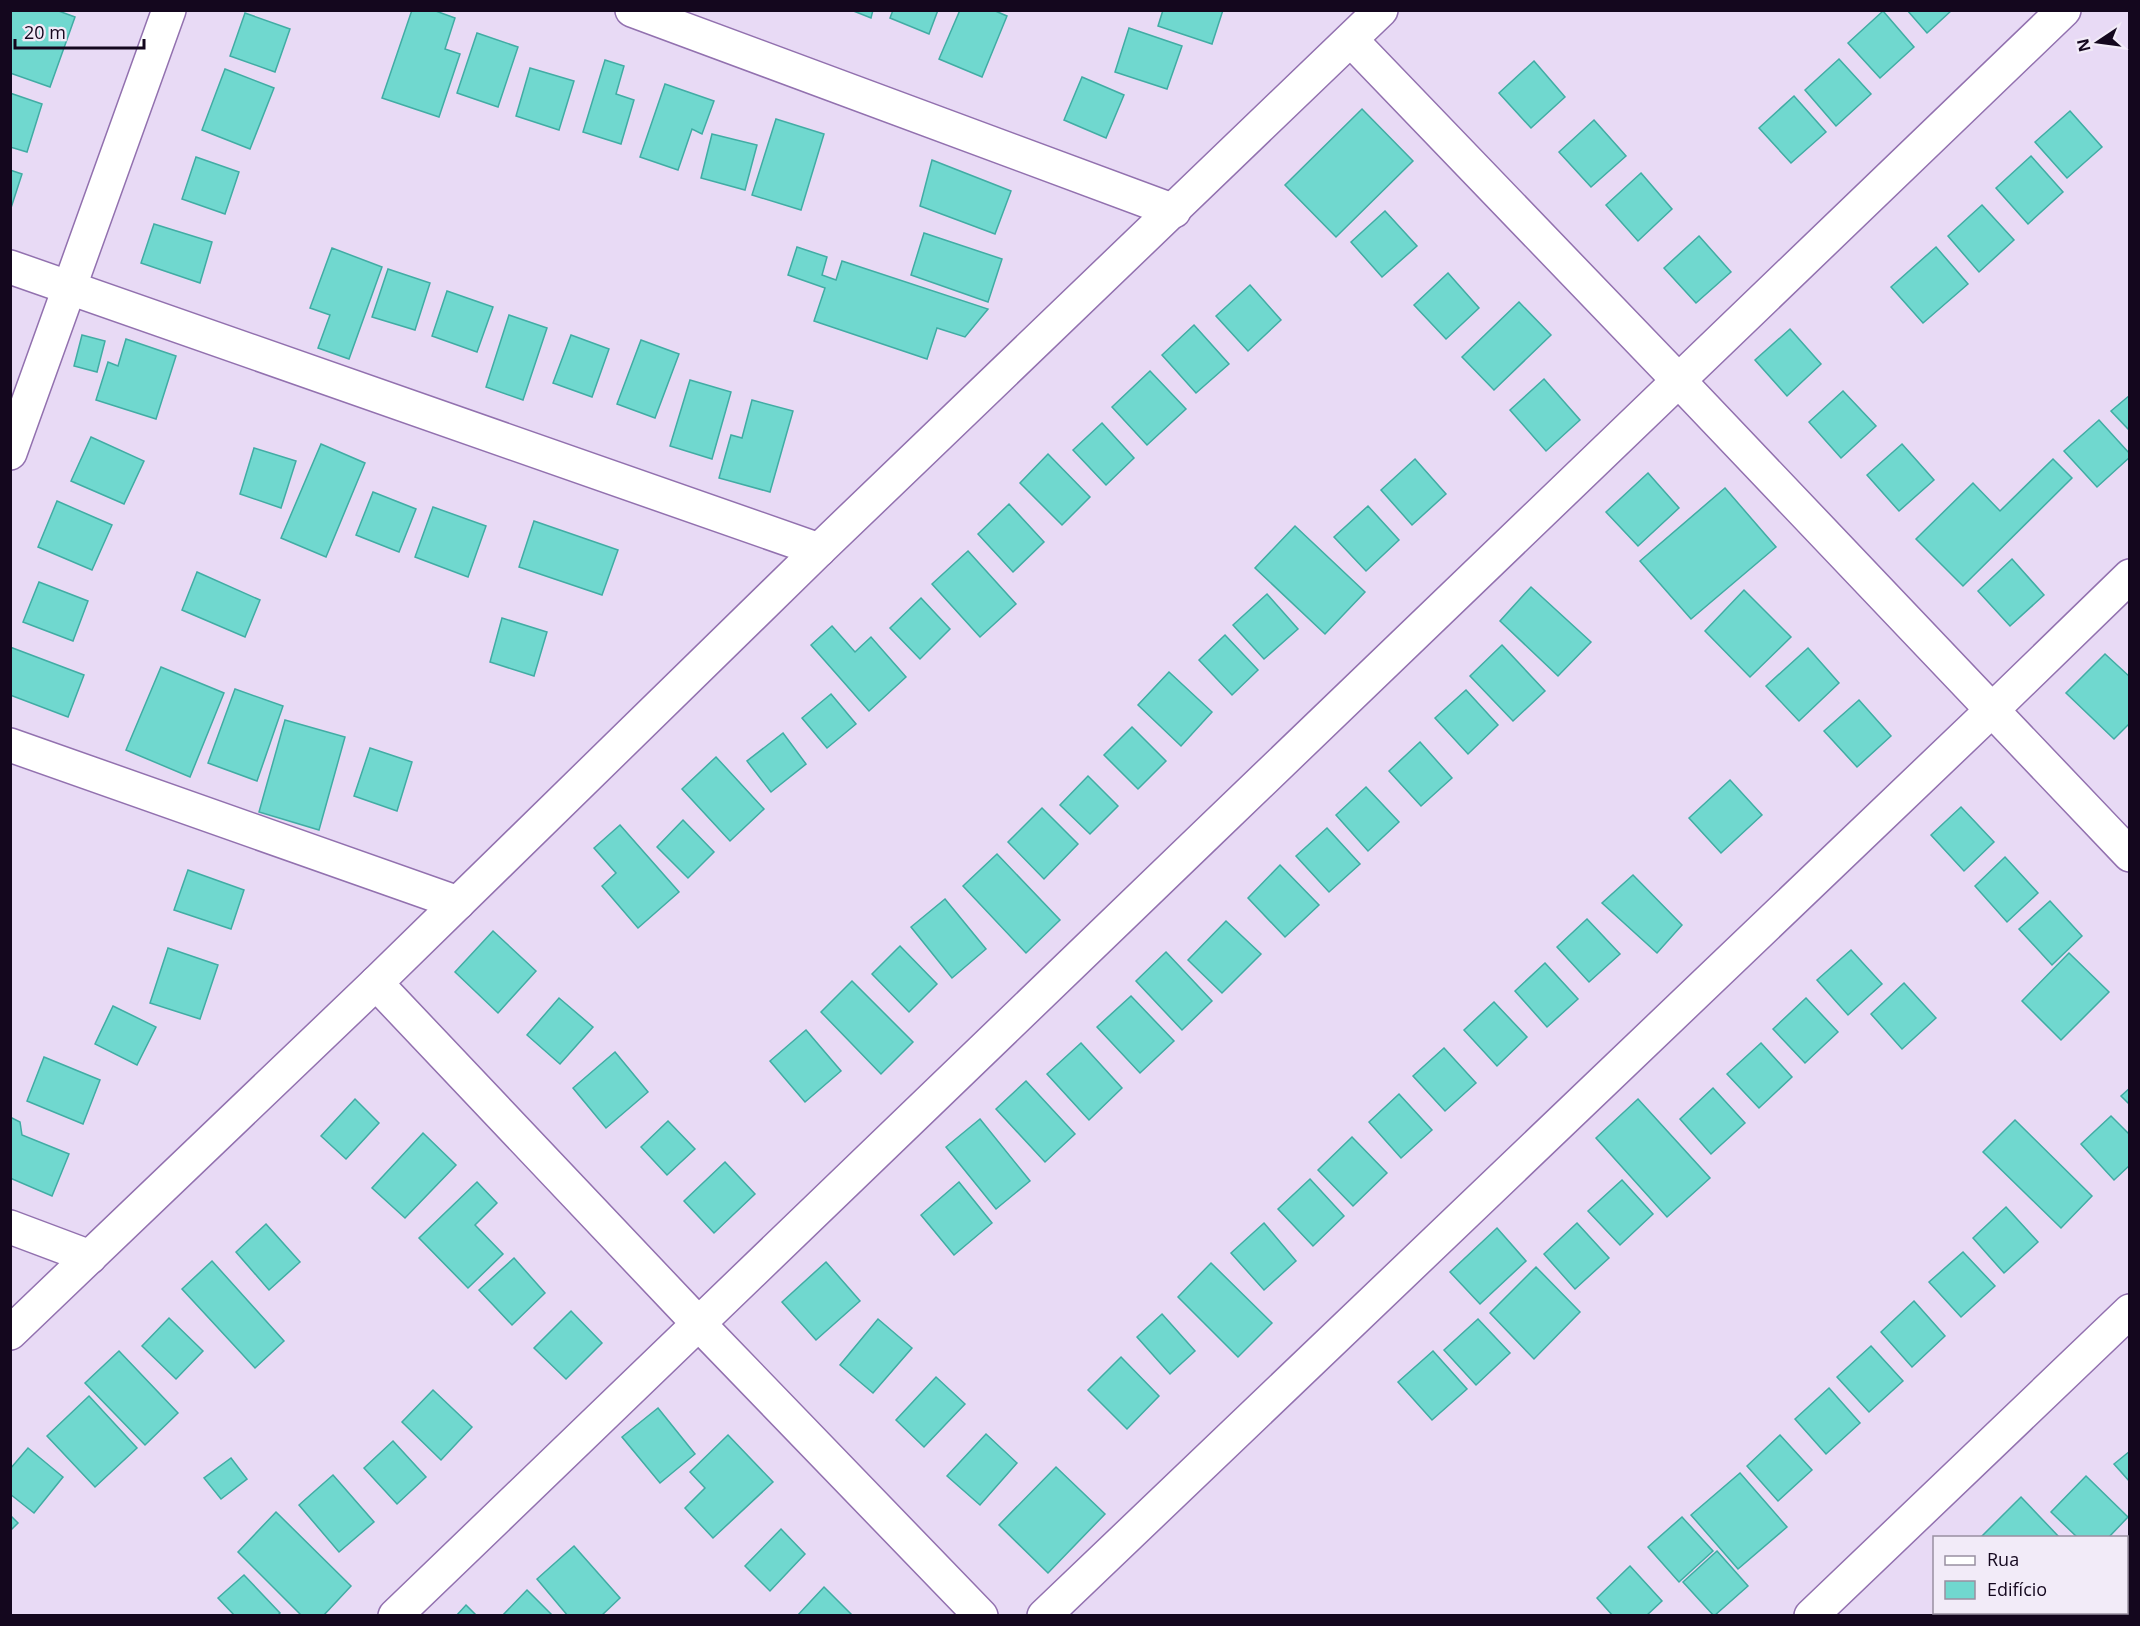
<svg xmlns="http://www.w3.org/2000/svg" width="2140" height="1626" viewBox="0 0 2140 1626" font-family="'Open Sans',sans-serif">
<rect width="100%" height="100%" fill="#e8daf5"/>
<g fill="#70d8cf" stroke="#41aca4" stroke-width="1.5">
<path d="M10,10H56L75,17L50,87L10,73Z"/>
<path d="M412,10H433L455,18L445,49L460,54L439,117L382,98Z"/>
<path d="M851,10H873L871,18Z"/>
<path d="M893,10H938L929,34L890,18Z"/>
<path d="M960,10H993L1007,16L982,77L939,59Z"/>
<path d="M1163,10H1223L1212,44L1158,26Z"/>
<path d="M1907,10H1952L1927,33Z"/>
<path d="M1883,11L1914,47L1880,78L1848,43Z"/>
<path d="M245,13L290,29L275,72L230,56Z"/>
<path d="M1129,28L1182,46L1167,89L1115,72Z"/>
<path d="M477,33L518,47L498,107L457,93Z"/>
<path d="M1839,59L1871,94L1836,126L1805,90Z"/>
<path d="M605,60L624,66L616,94L634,100L621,144L583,132Z"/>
<path d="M1534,61L1565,97L1531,128L1499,93Z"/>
<path d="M530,68L574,81L559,130L516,116Z"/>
<path d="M225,69L274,88L250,149L202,130Z"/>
<path d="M1082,77L1124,95L1106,138L1064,120Z"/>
<path d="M665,84L714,101L702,134L692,129L678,170L640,157Z"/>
<path d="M10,93L42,104L27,152L10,147Z"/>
<path d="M1794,96L1826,132L1791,163L1759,128Z"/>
<path d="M1362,109L1413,161L1336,237L1285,185Z"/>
<path d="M2070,111L2102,147L2067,178L2035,142Z"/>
<path d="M776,119L824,134L801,210L752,195Z"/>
<path d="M1594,120L1626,156L1591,187L1559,152Z"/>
<path d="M712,134L757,145L745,190L701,178Z"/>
<path d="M2031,156L2063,192L2028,224L1996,188Z"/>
<path d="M196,157L239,172L225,214L182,199Z"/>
<path d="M932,160L1011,191L995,234L920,206Z"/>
<path d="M10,170L22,174L10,211Z"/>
<path d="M1641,173L1672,209L1638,241L1606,205Z"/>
<path d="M1982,205L2014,240L1979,272L1948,236Z"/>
<path d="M1385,211L1417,246L1382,277L1351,242Z"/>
<path d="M154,224L212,242L200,283L141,263Z"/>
<path d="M924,233L1002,259L988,302L911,275Z"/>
<path d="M1699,236L1731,272L1696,303L1664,268Z"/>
<path d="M797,247L827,257L822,275L836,280L842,261L988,309L965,337L937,328L927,359L814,321L825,288L788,275Z"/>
<path d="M1936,247L1968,284L1923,323L1891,287Z"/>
<path d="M332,248L382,267L349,359L318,348L330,315L310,308Z"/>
<path d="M388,269L430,283L415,330L372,317Z"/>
<path d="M1448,273L1479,308L1446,339L1414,305Z"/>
<path d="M1250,285L1281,320L1248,351L1216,316Z"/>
<path d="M447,291L493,307L477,352L432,336Z"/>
<path d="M1519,302L1551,335L1494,390L1462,357Z"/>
<path d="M509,315L547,328L523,400L486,387Z"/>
<path d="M1194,325L1229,364L1196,393L1162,355Z"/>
<path d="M1790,329L1821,364L1787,396L1755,360Z"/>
<path d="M82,335L105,341L97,372L74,366Z"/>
<path d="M571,335L609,349L592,397L553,383Z"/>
<path d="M126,339L176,356L156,419L96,400L108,362L118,366Z"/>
<path d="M641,340L679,354L655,418L617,404Z"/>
<path d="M1150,371L1186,409L1147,445L1112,407Z"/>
<path d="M1544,379L1580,420L1546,451L1510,410Z"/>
<path d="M690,380L731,392L712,459L670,446Z"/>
<path d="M1843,391L1876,426L1841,458L1809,422Z"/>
<path d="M2130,395V431L2111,411Z"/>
<path d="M752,400L793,411L770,492L719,478L731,435L742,438Z"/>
<path d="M2099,420L2130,454V457L2097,487L2064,451Z"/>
<path d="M1102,423L1134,458L1106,485L1073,450Z"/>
<path d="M91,437L144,461L124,504L71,481Z"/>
<path d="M321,444L365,463L326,557L281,538Z"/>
<path d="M1902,444L1934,480L1899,511L1867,475Z"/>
<path d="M254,448L296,461L281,508L240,494Z"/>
<path d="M1048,454L1090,497L1062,525L1020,483Z"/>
<path d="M1415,459L1446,494L1412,525L1381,490Z"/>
<path d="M2053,459L2072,478L1963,586L1916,539L1973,483L2000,511Z"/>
<path d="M1648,473L1679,508L1638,546L1606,512Z"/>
<path d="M1725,488L1776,547L1691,619L1640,561Z"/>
<path d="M373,492L416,509L399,552L356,535Z"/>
<path d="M57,501L112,525L92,570L38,547Z"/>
<path d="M1009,504L1044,542L1013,572L978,534Z"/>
<path d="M1368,506L1399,540L1366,571L1334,537Z"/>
<path d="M433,507L486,526L468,577L415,557Z"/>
<path d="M534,521L618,550L602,595L519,567Z"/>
<path d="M1295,526L1365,592L1325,634L1255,568Z"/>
<path d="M968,551L1016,604L980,637L932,584Z"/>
<path d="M2012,559L2044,595L2010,626L1978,591Z"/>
<path d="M197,572L260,600L245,637L182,610Z"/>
<path d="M39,582L88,601L73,641L23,622Z"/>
<path d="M1531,587L1591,642L1558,676L1500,621Z"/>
<path d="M1744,590L1791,637L1750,677L1705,631Z"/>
<path d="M1267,594L1298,629L1264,659L1233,625Z"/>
<path d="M921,598L950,629L920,659L890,628Z"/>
<path d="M502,618L547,632L534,676L490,662Z"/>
<path d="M832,626L855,652L871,637L906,677L869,711L811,645Z"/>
<path d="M1225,635L1258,670L1232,695L1199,660Z"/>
<path d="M1502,645L1545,691L1513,721L1470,676Z"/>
<path d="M10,647L84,675L68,717L10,695Z"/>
<path d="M1808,648L1839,683L1799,721L1766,686Z"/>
<path d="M2105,654L2130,677V723L2114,739L2066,693Z"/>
<path d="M161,667L224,693L190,777L126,750Z"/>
<path d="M1169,672L1212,712L1181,746L1138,705Z"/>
<path d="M235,689L283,706L257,781L208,763Z"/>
<path d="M1466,690L1498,725L1468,754L1435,718Z"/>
<path d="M831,694L856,724L827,748L802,718Z"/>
<path d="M1859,700L1891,736L1857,767L1824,731Z"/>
<path d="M285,720L345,737L319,830L259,812Z"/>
<path d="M1132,727L1166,761L1138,789L1104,755Z"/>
<path d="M783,733L806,764L771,792L747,761Z"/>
<path d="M1420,742L1452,778L1421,806L1389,771Z"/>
<path d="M370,748L412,762L397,811L354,796Z"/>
<path d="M716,757L764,809L730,841L682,789Z"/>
<path d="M1088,776L1118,806L1090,834L1060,805Z"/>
<path d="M1730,780L1762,815L1721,853L1689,818Z"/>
<path d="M1366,787L1399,822L1368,851L1336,815Z"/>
<path d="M1961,807L1994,842L1964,871L1931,835Z"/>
<path d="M1042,808L1078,844L1044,879L1008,842Z"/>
<path d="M683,820L714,852L688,878L657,847Z"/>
<path d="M620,825L679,892L638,928L602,886L616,873L594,848Z"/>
<path d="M1327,828L1360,864L1329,892L1296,856Z"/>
<path d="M997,854L1060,920L1026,953L963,886Z"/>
<path d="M2005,857L2038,893L2007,922L1975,886Z"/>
<path d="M1280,865L1319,905L1285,937L1248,898Z"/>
<path d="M188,870L244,890L231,929L174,910Z"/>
<path d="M1633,875L1682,925L1657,953L1602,903Z"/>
<path d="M945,899L986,949L952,978L911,927Z"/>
<path d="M2050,901L2082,936L2052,965L2019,929Z"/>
<path d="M1587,919L1620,954L1589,982L1557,947Z"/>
<path d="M1226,921L1261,954L1222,993L1188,960Z"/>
<path d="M493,931L536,971L498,1013L455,972Z"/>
<path d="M900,946L937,984L909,1012L872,974Z"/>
<path d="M168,948L218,965L200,1019L150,1003Z"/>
<path d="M1851,950L1882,984L1848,1015L1817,980Z"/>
<path d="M1166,952L1212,1001L1182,1030L1136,981Z"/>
<path d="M2069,953L2109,992L2061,1040L2022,1001Z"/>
<path d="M1545,963L1578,999L1547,1027L1515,991Z"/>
<path d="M852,981L913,1042L881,1074L821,1012Z"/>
<path d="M1904,983L1936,1018L1902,1049L1871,1014Z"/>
<path d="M1131,996L1174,1041L1140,1073L1097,1027Z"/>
<path d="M559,998L593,1027L560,1064L527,1035Z"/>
<path d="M1806,998L1838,1032L1805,1063L1773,1029Z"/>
<path d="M1494,1002L1527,1037L1497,1066L1464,1030Z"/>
<path d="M113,1006L156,1027L137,1065L95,1044Z"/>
<path d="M806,1030L841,1071L805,1102L770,1061Z"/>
<path d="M1081,1043L1122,1088L1089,1120L1047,1074Z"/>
<path d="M1761,1043L1792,1077L1759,1108L1727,1074Z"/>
<path d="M1444,1048L1476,1083L1445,1111L1413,1076Z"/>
<path d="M615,1052L648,1092L606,1128L573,1088Z"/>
<path d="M44,1057L100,1080L83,1124L27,1101Z"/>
<path d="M1026,1081L1075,1134L1045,1162L996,1109Z"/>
<path d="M1713,1088L1745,1123L1711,1154L1680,1119Z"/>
<path d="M2130,1088V1105L2121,1096Z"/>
<path d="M1399,1094L1432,1130L1401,1158L1369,1122Z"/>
<path d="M355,1099L379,1123L346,1159L321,1136Z"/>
<path d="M1638,1099L1710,1178L1667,1217L1596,1138Z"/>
<path d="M2111,1116L2130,1135V1165L2114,1180L2081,1144Z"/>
<path d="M10,1117L20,1122L22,1135L69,1154L52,1196L10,1178Z"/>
<path d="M980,1119L1030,1181L996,1209L946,1147Z"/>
<path d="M2015,1120L2092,1196L2061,1228L1983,1152Z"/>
<path d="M668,1121L695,1149L667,1175L641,1147Z"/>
<path d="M423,1133L456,1165L405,1218L372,1188Z"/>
<path d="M1352,1137L1387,1173L1353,1206L1318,1170Z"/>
<path d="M725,1162L755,1194L714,1233L684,1201Z"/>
<path d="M1310,1179L1344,1216L1313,1246L1278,1209Z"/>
<path d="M1622,1180L1653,1214L1620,1245L1588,1211Z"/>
<path d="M477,1182L497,1203L475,1225L503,1254L468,1288L419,1238Z"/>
<path d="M959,1182L992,1223L954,1255L921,1215Z"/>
<path d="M2006,1207L2038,1242L2004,1273L1973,1238Z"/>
<path d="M1264,1223L1296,1261L1264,1290L1231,1253Z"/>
<path d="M1577,1223L1609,1258L1575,1289L1544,1254Z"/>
<path d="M266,1224L300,1262L269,1290L236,1252Z"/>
<path d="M1497,1228L1526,1261L1480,1304L1450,1272Z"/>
<path d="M1963,1252L1995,1286L1961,1317L1929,1282Z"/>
<path d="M514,1258L545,1293L512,1325L479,1290Z"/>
<path d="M212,1261L284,1341L255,1368L182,1289Z"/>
<path d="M826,1262L860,1301L816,1340L782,1302Z"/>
<path d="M1211,1263L1272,1323L1238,1357L1178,1297Z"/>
<path d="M1536,1267L1580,1312L1534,1359L1490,1313Z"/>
<path d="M1914,1301L1945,1336L1912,1367L1881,1332Z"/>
<path d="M571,1311L602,1343L566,1379L534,1348Z"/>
<path d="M1162,1314L1195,1351L1170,1374L1137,1337Z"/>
<path d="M169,1318L203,1351L176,1379L142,1346Z"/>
<path d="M878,1319L912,1348L873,1393L840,1365Z"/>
<path d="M1478,1319L1510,1353L1476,1385L1444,1350Z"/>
<path d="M1871,1346L1903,1381L1869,1412L1837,1377Z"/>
<path d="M119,1351L178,1413L145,1445L85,1383Z"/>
<path d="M1433,1351L1467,1389L1432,1420L1398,1382Z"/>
<path d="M1121,1357L1159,1396L1127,1429L1088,1390Z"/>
<path d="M936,1377L965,1404L924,1447L896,1420Z"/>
<path d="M1829,1388L1860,1423L1826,1454L1795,1419Z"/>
<path d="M433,1390L472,1427L441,1460L402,1422Z"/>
<path d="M89,1396L137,1448L95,1487L47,1436Z"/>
<path d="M658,1408L695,1454L660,1483L622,1437Z"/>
<path d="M986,1434L1017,1463L980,1505L947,1476Z"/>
<path d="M728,1435L773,1482L713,1538L685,1508L705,1488L690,1472Z"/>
<path d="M1780,1435L1812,1470L1778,1501L1747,1466Z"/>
<path d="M393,1441L426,1477L397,1504L364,1468Z"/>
<path d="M28,1448L63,1477L34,1513L10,1494V1469Z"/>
<path d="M2130,1451V1482L2114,1464Z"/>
<path d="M231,1458L247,1479L221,1499L204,1478Z"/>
<path d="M1056,1467L1105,1514L1048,1573L999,1525Z"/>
<path d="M1740,1473L1787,1527L1738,1569L1691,1515Z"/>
<path d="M333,1475L374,1522L339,1552L299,1505Z"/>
<path d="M2086,1476L2128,1517L2108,1538H2078L2051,1512Z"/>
<path d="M2021,1497L2060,1538H1984L1982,1536Z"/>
<path d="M276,1512L351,1586L323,1616H302L238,1552Z"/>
<path d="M10,1515L18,1523L10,1531Z"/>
<path d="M1682,1517L1713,1551L1679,1582L1648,1547Z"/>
<path d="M781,1529L805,1554L770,1591L745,1566Z"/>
<path d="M574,1546L620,1598L601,1616H568L537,1579Z"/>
<path d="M1717,1551L1748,1586L1714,1616L1683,1582Z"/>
<path d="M1630,1566L1662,1601L1646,1616H1613L1597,1598Z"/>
<path d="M244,1575L280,1613L277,1616H235L218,1598Z"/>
<path d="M824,1587L853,1616H797Z"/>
<path d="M527,1590L553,1616H502Z"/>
<path d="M466,1605L477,1616H456Z"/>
<path d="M1975,1612H2038L2041,1616H1978Z"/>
</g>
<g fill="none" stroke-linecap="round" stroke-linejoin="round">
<defs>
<g id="minor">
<path d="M632,10L1174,211"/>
<path d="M1351,40L1680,382L2130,855"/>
<path d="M10,267L819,550"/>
<path d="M10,453L169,10"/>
<path d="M10,745L458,903"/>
<path d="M376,983L697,1322L981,1616"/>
<path d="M10,1227L90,1257"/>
<path d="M10,1333L376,983L819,550L1381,10"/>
<path d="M395,1616C949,1078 1509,547 2064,10"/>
<path d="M1044,1616L1992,710L2130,576"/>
<path d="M1811,1616L2130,1311"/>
</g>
</defs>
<use href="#minor" stroke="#9271af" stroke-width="36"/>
<use href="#minor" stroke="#fff" stroke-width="33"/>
</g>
<rect width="2140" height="1626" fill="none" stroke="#14071e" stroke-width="24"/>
<rect x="1933" y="1536" width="195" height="78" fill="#f2ebf8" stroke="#9990a1" stroke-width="1.5"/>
<rect x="1945" y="1556" width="30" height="9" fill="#ffffff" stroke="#9990a1" stroke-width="1.5"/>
<text x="1987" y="1566" font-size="18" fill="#14071e">Rua</text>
<rect x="1945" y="1581" width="30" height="18" fill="#70d8cf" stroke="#9990a1" stroke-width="1.5"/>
<text x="1987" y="1596" font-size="18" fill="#14071e">Edifício</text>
<g transform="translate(2098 42) rotate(257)" stroke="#f2ebf8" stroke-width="4.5" paint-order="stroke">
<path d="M0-4.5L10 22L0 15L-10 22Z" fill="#14071e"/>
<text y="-9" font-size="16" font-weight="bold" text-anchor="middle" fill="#14071e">N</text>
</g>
<path d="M15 39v9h129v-9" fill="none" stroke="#14071e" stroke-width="3"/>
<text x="24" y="39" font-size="18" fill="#14071e" stroke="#f2ebf8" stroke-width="4.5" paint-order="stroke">20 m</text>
</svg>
